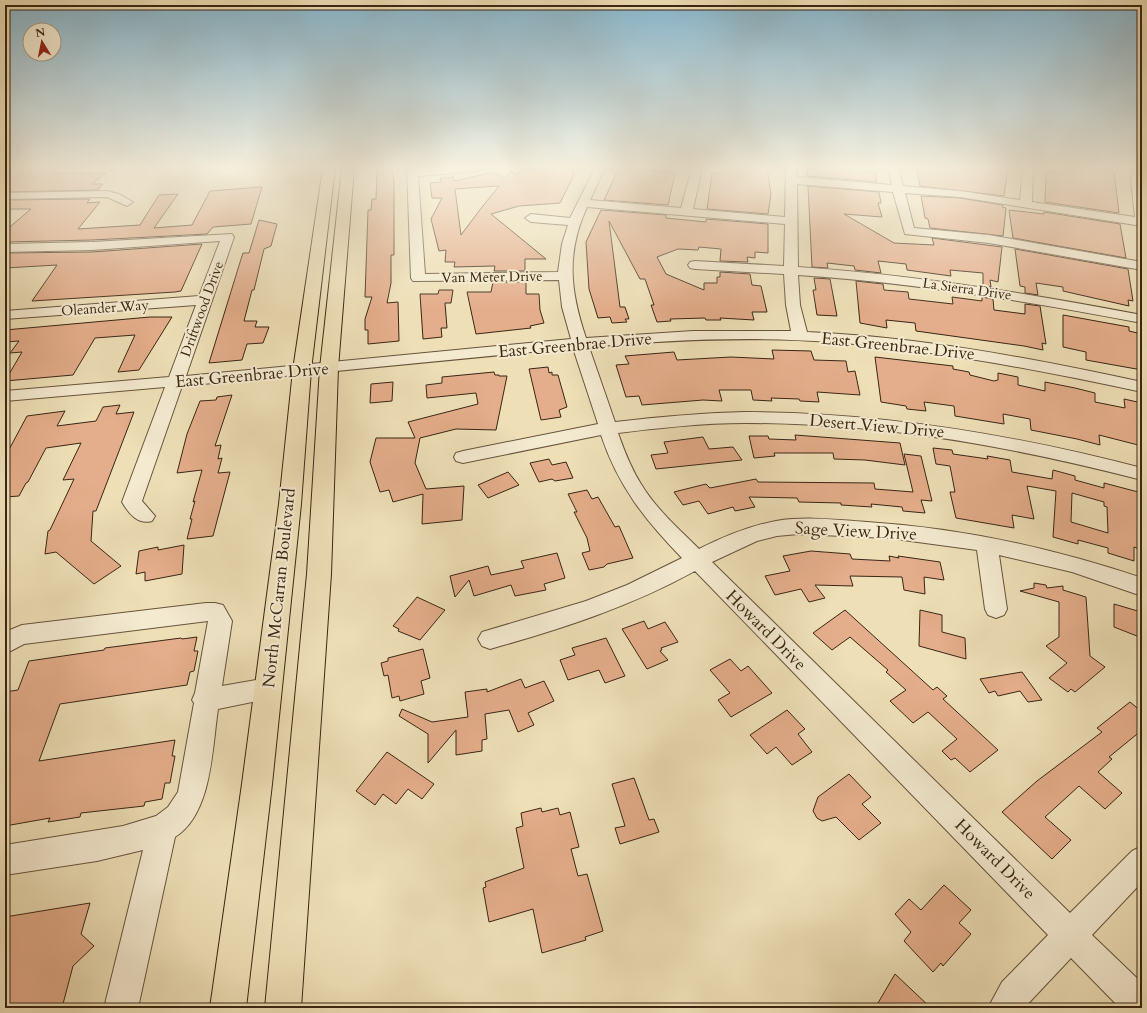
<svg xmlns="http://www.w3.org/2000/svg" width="1147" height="1013" viewBox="0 0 1147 1013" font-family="Cardo,serif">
<rect width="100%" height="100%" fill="#eedfb7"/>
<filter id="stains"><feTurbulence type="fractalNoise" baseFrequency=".005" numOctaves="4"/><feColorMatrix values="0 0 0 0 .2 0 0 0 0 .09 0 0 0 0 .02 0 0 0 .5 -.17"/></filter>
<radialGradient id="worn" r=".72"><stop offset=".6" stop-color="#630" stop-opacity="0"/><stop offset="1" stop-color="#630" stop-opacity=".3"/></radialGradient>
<g fill="#e4ad8b" stroke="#3a2612" fill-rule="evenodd">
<path d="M5,168H60L55,173H106L92,184H103L98,190L5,192Z"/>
<path d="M377,168H392L394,181V255H391V283L387,303L398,302L399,341L368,344V330H365V319L372,297H365L368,210H371L372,199H376Z"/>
<path d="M524,168L574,169L572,173H575L560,203L519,206L491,214L546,259H525V271H494L495,266L454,267L455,262H445L446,250L439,251L431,219L442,198H432L430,183L441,182L440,178H451L453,175L454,181L495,172L504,179L511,171L516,175ZM499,186L482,207L461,235L455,189Z"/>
<path d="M623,168L672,172V174H675L668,205L604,200L618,170Z"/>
<path d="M724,168H767L771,194L768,214L707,209L712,173L723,174Z"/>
<path d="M807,168H840L875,172L877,182L807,176Z"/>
<path d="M917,168H1008L1004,196L920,186Z"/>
<path d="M1055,168H1111V172H1114L1119,213L1045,202L1046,174H1049V171L1055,172Z"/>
<path d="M808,186L879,192L881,203H878L882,217L844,214L894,243L934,245L932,238L1002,247L998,282L990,280L991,287L983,286V273L950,270L951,276L907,270L906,264L878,261L881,273L855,270L854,266L827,263L828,268L812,267Z"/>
<path d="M262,187L251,224L213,227L207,234L92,240L5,242V231L31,209H5V200L90,199L87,203L100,202L78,229L140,225L159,195L178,194L154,228L192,225L210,191Z"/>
<path d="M921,196L960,198L1003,205L1002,207L1006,208L1003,236L930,228L928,219L925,218Z"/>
<path d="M601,210L666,215V218L706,222V219L768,224V253L755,252V258L747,257L748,262L720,261L721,249L699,247L698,250L678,249L657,257L666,274L704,290V283H717V277H720V272L750,274L752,285L761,286L767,312H752L754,320L720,318L721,320H706L705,318L670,319L671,321L657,322L651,305H654L645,279H640L609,221L620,307H625L629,319H625L627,322L612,323L610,317L598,318L589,289L586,242Z"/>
<path d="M1009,210L1044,214V212L1120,224L1126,258L1013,238Z"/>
<path d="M259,220L277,224L271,246L264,249L254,290H252L244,321H257L255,327H269L263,343L247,344L242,360L209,363L241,259L243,253H249Z"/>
<path d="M202,244L181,291L175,292L32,301L57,265L5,268V253L92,252Z"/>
<path d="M1015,249L1128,269L1133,301L1128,300L1129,306L1063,291V287L1036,283L1038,295L1025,293V287L1020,286Z"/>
<path d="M814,278L830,279L837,316L817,315L813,290H816Z"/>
<path d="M856,281L883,284L884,290L908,292L909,299L953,304L952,297L982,301V297L993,299L994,310L1025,314V304L1040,306L1046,344L1042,343L1043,350L1024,346L916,331L915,323L886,320L887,328L860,323Z"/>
<path d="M493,282H526V294H539L540,310L544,323L530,326L531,328L476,334L467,292H491Z"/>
<path d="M439,290H453L451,303H445L447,328H441L442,337L423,339L420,294H438Z"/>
<path d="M1063,315L1129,327V331L1142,334V370L1086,360V352L1063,347Z"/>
<path d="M150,317H172L139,370L118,372L135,335L95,338L73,375L5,381L22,352L10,353L19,341L5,342V330Z"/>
<path d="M772,350L811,351L814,360L846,361L848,372L855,371L860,395L817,392L819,402L800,401L799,399L771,398L772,401L753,400L751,390H719L722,401L703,400L642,405L639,396L626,397L616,365L629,364L625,356L674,352L677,360L731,357L774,359Z"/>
<path d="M875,357L953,366V369L969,372L970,375L994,381L998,380V373L1018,377V385L1045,391V382L1075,388L1095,393V402L1125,408L1124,399L1142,403V446L1099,435L1100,445L1077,439L1031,430L1030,419L1003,414L1004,424L955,416L954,406L924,402L926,411L907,409L906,406L881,402Z"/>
<path d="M548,367L549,373L552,372V375H558L567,407L559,410L561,417L541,420L529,369Z"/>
<path d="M494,372L495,375H499V376H507L496,430L456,429L420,438L415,463L426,489L464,486L462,520L422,524L423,494L393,502L389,490L380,492L370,462L376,438H415L408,422L478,404L476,393L427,398L426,385L442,383V377Z"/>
<path d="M393,382L392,401L370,403L371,384Z"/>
<path d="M232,395L215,446L221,445L218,459L222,458L218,473L230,472L213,536L187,539L192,519H190L195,501L193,502L202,470L177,473L187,434L200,401L216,400L217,397Z"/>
<path d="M120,405L116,414L134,412L96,511H93L91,541L121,566L94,584L56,552L45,554L48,531L50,530L74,479L63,480L81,443L46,448L28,482L26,483L19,496L5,497V457L27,416L65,411L57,426L96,421L103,407Z"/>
<path d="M795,435L900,443L905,465L865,460L834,459L833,453H774L775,456L754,458L749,436H768L769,439L796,440Z"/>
<path d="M703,437L709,449L733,447L742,460L656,469L651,455L668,453L664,442Z"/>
<path d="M933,448L952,450L953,454L988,459L987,456L1010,460L1012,472L1052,479L1053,470L1075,476V480L1104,488V483L1142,493V550L1134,547V561L1108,553V548L1078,540V544L1053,537L1056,491L1027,486L1034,519L1012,515L1014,528L956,518L950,492H955L950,466L936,464ZM1072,493L1104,502V506L1107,507L1108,533L1071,522Z"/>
<path d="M904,454L921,456L932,501L921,500L925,513L903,511L902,507L871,504L872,507L841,505V503L799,502L797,498L749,497L755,507L735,511L733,507L708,514L699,501L683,505L674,492L706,484L710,488L756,479L758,482L874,483L875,489L913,492Z"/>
<path d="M549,459L552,465L566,462L573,478L555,481L552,479L539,482L530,463Z"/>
<path d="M508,472L519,485L488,498L478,485Z"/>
<path d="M587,490L592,499L598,497L615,527L619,526L633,558L607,564L604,567L589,570L582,553L590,551L587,538L574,512H577L568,494Z"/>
<path d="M184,545L182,574L145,581V572L136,574L139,551L158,547V550Z"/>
<path d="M811,551L850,554L852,559L890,561L889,556L899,558L898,556L940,562L944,580L924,577L925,594L904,590L902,577L850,576L853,586L815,585L825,598L809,602L801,589L775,595L765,576L790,571L783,556Z"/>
<path d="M557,553L565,578L544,584L546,590L515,596L511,585L474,596L469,580L455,597L450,576L488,566L491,575L524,568L521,561Z"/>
<path d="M1034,583L1046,585L1047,588L1063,586V590L1086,597L1090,656L1105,667L1075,692L1071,689L1068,692L1049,678L1067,663L1046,646L1059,637V602L1020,591L1034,588Z"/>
<path d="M417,597L445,610L420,640L398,631L399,629L393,626Z"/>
<path d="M1114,604L1141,612L1142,638L1114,627Z"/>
<path d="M845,610L933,690L937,687L947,696L943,699L998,750L970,772L955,758L951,760L942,751L957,739L928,712L913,723L890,701L906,690L886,672L888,670L850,637L832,650L813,633Z"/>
<path d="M920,610L942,615V632L965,638L966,659L919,646Z"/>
<path d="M644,621L648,629L665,622L678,642L661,648L662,650L660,651L668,660L647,669L622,629Z"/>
<path d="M197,637L194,651H198L194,671L190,672L187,685L60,704L39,761L175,740L172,756H175L170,783H165L162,799L145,802L144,806L81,813L80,817L48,822L50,818L5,826V692L18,690L29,661L104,650L105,648L181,638L182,639Z"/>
<path d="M606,638L625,676L605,683L599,670L568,680L560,660L575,655L572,648Z"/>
<path d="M423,649L430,678L421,681L424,694L400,701L399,696L392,698L388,675L384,676L381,663L388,661V658Z"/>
<path d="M730,659L741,671L748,666L772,693L731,717L718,700L730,693L710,670Z"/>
<path d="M1022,672L1042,700L1028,702L1020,691L998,696L995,691L989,693L980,679Z"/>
<path d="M521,679L525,688L544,681L554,701L528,713L534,725L518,732L509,710L485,714L487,739L482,740V751L456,755V730L428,763V734L399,716L402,709L432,722L468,717L465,692L487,689V692Z"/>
<path d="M1130,702L1142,712V730L1109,757L1112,759L1098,772L1122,793L1105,809L1079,786L1045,817L1071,840L1052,859L1002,812L1037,781L1102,732L1097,728Z"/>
<path d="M787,710L805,729L798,734L812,752L792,765L776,747L767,754L750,735Z"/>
<path d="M387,752L434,784L422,799L408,789L396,804L383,794L375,805L356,791Z"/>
<path d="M849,774L871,797L862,804L881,823L859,840L836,817L822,821L817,818L813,811L818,797Z"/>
<path d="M634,778L649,820L654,819L659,832L620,844L615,828L625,826L612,784Z"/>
<path d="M541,808L542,812L558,808L560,815L570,812L579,847L571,849L578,876L587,874L603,931L585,937L586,940L542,953L533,909L489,922L483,888L486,887L485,882L524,868L516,828L523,826L521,813Z"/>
<path d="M944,885L971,910L959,923L971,934L943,966L941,963L933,972L904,941L911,932L895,914L909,899L921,910Z"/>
<path d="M90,903L81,934L94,946L73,966L63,1004L40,1008H5V917Z"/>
<path d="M895,974L931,1008H875Z"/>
</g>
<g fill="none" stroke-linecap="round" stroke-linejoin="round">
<defs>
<g id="minor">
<path d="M407,168H484L479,171L418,176L425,274L558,272L562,244L568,225L531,222L525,218L531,214L570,218L595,168H605L590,200L681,208L692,168H702L693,209L785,217L786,168H796L797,177L892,185L888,168H898L903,186L960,191L1020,200L1023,168H1033L1032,202L1135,217L1131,180L1133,168H1142V226L960,197L905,193L914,228L989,235L1142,262V270L989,243L905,234L893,192L797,184L798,267C914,275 1028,293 1142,315V323C1028,301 914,283 798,275L800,305L807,332C920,337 1031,358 1142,382V392C1039,370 936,350 831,342C750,336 669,340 589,347L615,422C658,417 701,413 744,412C880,412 1011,434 1142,468V480C1010,446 882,423 745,423C703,423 660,428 618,433C624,450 631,468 641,484C656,509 679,529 699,549C723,537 749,526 776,521C806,516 837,520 867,522C961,528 1053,548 1142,578V596L1072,572L999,555L1007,609L1004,615L996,618L988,615L985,609L977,550L888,538L798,534L777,536L757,541L712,562L1070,913L1132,851L1142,846V882L1092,935L1142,983V1008H1120L1071,958L1024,1008H988L1002,982L1048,935L695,571C630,607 561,629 490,649L482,646L478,639L482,632L586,601L627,585L682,558C645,520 618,486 601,435L463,463L456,461L454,457L456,453L463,451L598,424L573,348L182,386L142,501L155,516L152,521C138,525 129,514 122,502L165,387L5,401V391L169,377L196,305L5,319V311L199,296L220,241L92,250L5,252V244L92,242L232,234L234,237L186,376L571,339L562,307L559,280L413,281L411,278ZM587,207L785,224L784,266L695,261L690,262L688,265L690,268L695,269L784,274L786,305L791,331H693L586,338C570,291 566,253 587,207Z"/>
<path d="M107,191L119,194L133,202L127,206L107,197L5,199V193Z"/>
<path d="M206,603H215L223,605L232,621L222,686L268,678L277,681L280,689L277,697L218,709C212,749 212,814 175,837L138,1008H104L143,850L97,861L5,875V845L123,826L156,816L168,807L178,792L194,703L192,700L195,693L208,621L24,644L5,654V632L22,625Z"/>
</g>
<g id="major">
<path d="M323,168H335L311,370L301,504L272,784L246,1008H210L242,784L279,504L293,370Z"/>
<path d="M342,168H354L338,368L331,574L301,1008H265L307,574L320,368Z"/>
</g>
</defs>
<use href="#minor" stroke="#67543b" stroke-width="2"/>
<use href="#major" stroke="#3a2612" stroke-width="2"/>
<use href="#minor" fill="#f4ead0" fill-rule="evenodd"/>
<use href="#major" fill="#eedfb7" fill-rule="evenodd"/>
</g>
<linearGradient id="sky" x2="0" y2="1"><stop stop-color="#88b8d0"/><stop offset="0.54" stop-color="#f7f1df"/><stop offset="1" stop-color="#f7f1df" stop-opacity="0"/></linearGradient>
<rect width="1147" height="310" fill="url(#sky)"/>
<g text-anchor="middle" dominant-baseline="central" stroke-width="4" stroke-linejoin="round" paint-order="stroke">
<g font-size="14" fill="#3a2612" stroke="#f4ead0">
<text transform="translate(492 277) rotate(-1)">Van Meter Drive</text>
<text transform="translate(967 289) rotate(8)">La Sierra Drive</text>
<text transform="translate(105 308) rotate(-4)">Oleander Way</text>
<text transform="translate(202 309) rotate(-70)">Driftwood Drive</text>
</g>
<g font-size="17" fill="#3a2612" stroke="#f4ead0">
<text transform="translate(575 345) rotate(-5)">East Greenbrae Drive</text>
<text transform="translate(898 346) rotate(6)">East Greenbrae Drive</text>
<text transform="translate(252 375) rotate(-5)">East Greenbrae Drive</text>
<text transform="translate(877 426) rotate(5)">Desert View Drive</text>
<text transform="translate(856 531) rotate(3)">Sage View Drive</text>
<text transform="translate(279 588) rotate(-84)">North McCarran Boulevard</text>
<text transform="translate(766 630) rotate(45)">Howard Drive</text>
<text transform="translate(995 859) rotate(45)">Howard Drive</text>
</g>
</g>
<rect width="1147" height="1013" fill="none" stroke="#eedfb7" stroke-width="20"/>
<rect x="6" y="6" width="1135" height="1001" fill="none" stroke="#3a2612" stroke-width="2"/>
<rect x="10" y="10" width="1127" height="993" fill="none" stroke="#3a2612"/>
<g transform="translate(42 42) rotate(350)"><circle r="19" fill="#f4ead0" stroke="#aa9c84"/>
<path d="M0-3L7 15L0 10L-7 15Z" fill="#8f2418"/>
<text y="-6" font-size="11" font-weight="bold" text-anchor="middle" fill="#3a2612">N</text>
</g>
<rect width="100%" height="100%" filter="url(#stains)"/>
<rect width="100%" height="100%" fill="url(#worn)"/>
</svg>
